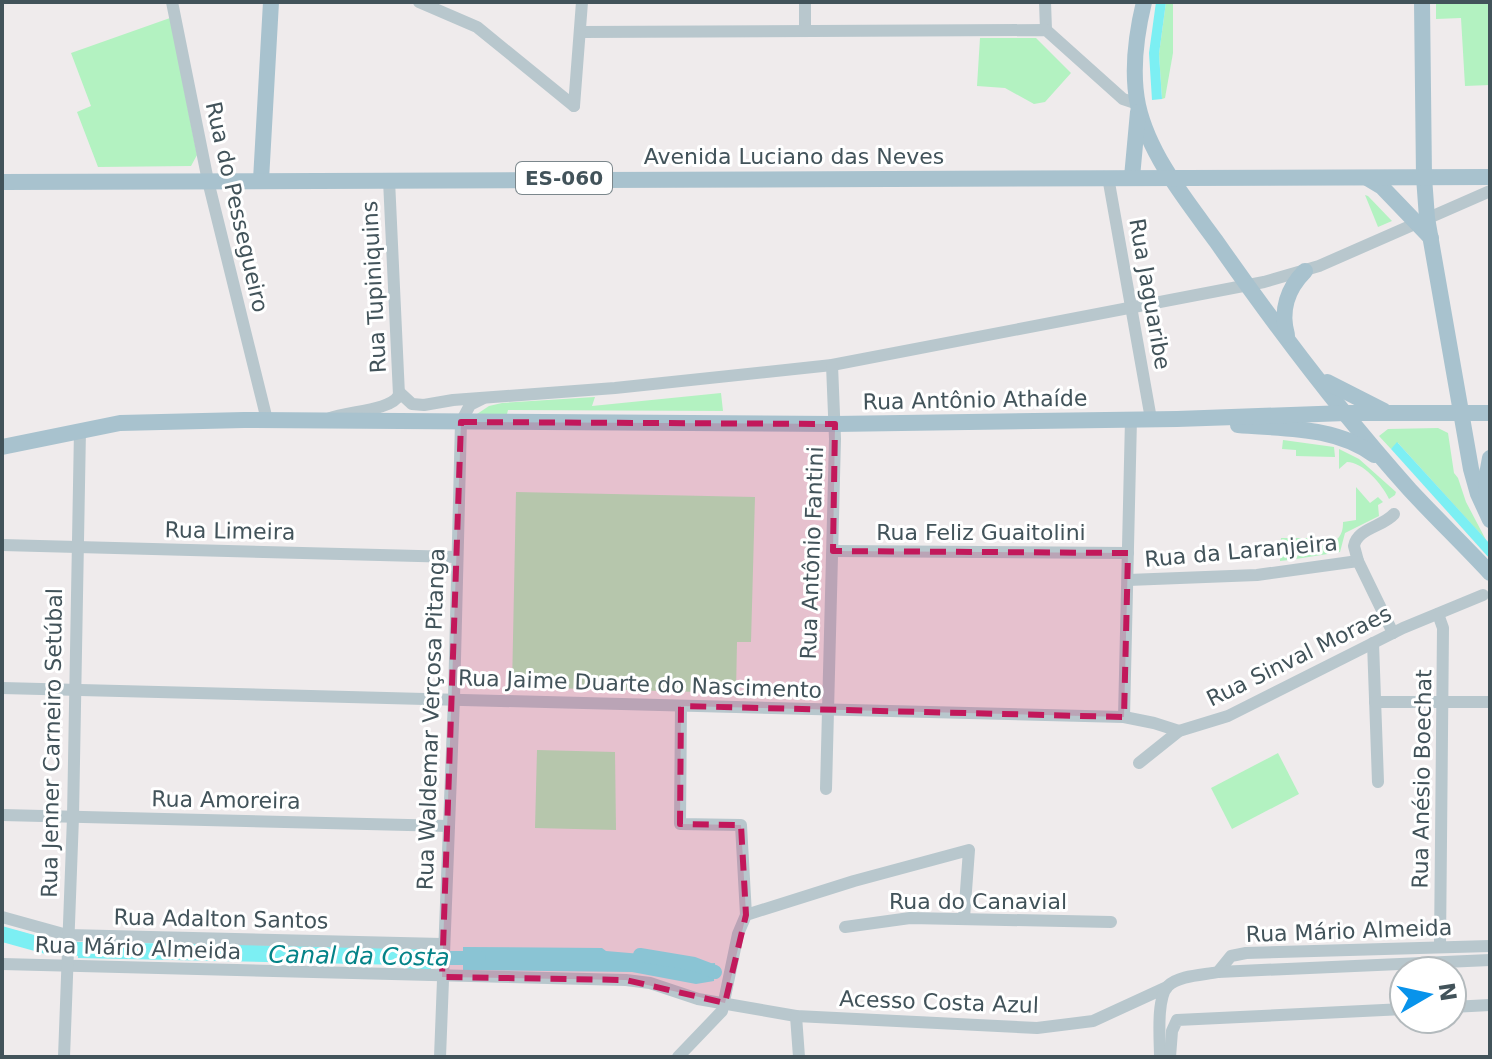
<svg xmlns="http://www.w3.org/2000/svg" width="1492" height="1059" viewBox="0 0 1492 1059" font-family="'DejaVu Sans',sans-serif">
<rect width="100%" height="100%" fill="#efebec"/>
<g fill="#b3f2c1">
<path d="M1166,2H1173V53L1165,98L1162,99L1159,54Z"/>
<path d="M1436,2H1490V85L1465,86L1461,18L1436,19Z"/>
<path d="M170,18L197,155L191,166L98,167L77,112L91,106L71,53Z"/>
<path d="M980,38H1036L1071,73L1045,102L1034,104L1005,88L977,86Z"/>
<path d="M1365,195L1368,196L1392,221L1378,227Z"/>
<path d="M721,393L723,411L508,410L507,414H477L489,406L502,403L595,397L592,406Z"/>
<path d="M1438,428L1448,433L1454,473L1458,478L1466,502L1486,540L1398,443L1391,449L1379,436L1388,429Z"/>
<path d="M1283,440L1334,447L1335,457L1296,456V450L1282,449Z"/>
<path d="M1339,449L1359,459L1396,492L1395,495L1389,499C1382,484 1363,462 1347,462L1339,469Z"/>
<path d="M1356,487L1370,503L1378,497L1383,502L1378,505L1379,516L1345,533L1340,552L1296,559L1301,549C1320,546 1344,547 1343,522L1356,520Z"/>
<path d="M516,492L755,497L751,642H737L736,693L512,687Z"/>
<path d="M1281,538H1329C1311,544 1292,535 1289,560L1280,561Z"/>
<path d="M537,750L615,752L616,830L535,828Z"/>
<path d="M1278,753L1299,794L1232,829L1211,788Z"/>
</g>
<g fill="#7ceff3">
<path d="M1156,2H1166L1159,54L1162,99L1152,100L1149,53Z"/>
<path d="M1397,442L1490,544V559L1391,449Z"/>
<path d="M2,926L52,940L49,955L2,942Z"/>
<path d="M78,942L427,948L431,953V969L409,970L404,965L78,958Z"/>
<path d="M463,947L602,948L606,951L653,955C669,970 695,965 715,963L714,981L696,984L632,972L463,970Z"/>
</g>
<g fill="none" stroke-linecap="round" stroke-linejoin="round">
<g stroke="#7ceff3" stroke-width="14">
<path d="M2,934L50,947L96,950"/>
<path d="M640,955L694,964L715,972"/>
<path d="M412,958H479"/>
</g>
<g stroke="#b8c7cd" stroke-width="12">
<path d="M172,2L208,181L267,420"/>
<path d="M419,2L477,27L574,106"/>
<path d="M1045,2L1046,30"/>
<path d="M805,31V2"/>
<path d="M582,32L1046,30L1123,99L1138,104"/>
<path d="M574,106L582,2"/>
<path d="M1108,177L1151,419"/>
<path d="M399,392L412,404L424,405L453,400L615,388L832,365L1264,282L1319,266L1490,191"/>
<path d="M330,418C347,411 391,411 399,395L389,180"/>
<path d="M2,545L457,557"/>
<path d="M833,551L1128,553"/>
<path d="M1128,580L1257,575L1358,561"/>
<path d="M1438,614L1443,628L1440,947"/>
<path d="M1393,633L1358,561L1354,546C1357,528 1383,527 1394,514"/>
<path d="M1373,643L1378,782"/>
<path d="M2,688L1124,717L1154,723L1179,731"/>
<path d="M1375,702H1490"/>
<path d="M681,706L680,824L741,825L746,915"/>
<path d="M1124,717L1131,419"/>
<path d="M1139,763L1179,731L1228,716L1403,628L1483,595"/>
<path d="M826,789L835,439L832,365"/>
<path d="M2,815L449,826"/>
<path d="M2,917L67,935L442,944"/>
<path d="M845,927L910,918L1111,922"/>
<path d="M2,964L626,980L650,983L698,999L796,1016L1037,1028L1093,1021L1167,987"/>
<path d="M1218,972L1231,956L1246,953L1490,946"/>
<path d="M1452,1007L1490,1005"/>
<path d="M796,1016L799,1057"/>
<path d="M64,1057L73,817L80,430"/>
<path d="M440,1057L454,698L461,422L470,405L482,399"/>
<path d="M678,1057L722,1011L738,934L746,915L854,881L969,850L964,918"/>
<path d="M1160,1057C1160,1041 1156,998 1168,986C1179,975 1204,975 1218,972L1490,960"/>
<path d="M1170,1057L1172,1031L1177,1020L1404,1009"/>
</g>
<g stroke="#a8c2ce" stroke-width="16">
<path d="M1144,2C1136,35 1131,71 1138,105C1149,155 1186,200 1216,241C1276,327 1340,412 1410,490C1436,518 1464,545 1490,573"/>
<path d="M1422,2L1424,177L1427,218L1471,469L1478,494L1490,520"/>
<path d="M1132,177L1138,112"/>
<path d="M1367,178L1382,187L1431,238"/>
<path d="M261,180L271,2"/>
<path d="M2,182L1490,177"/>
<path d="M1287,335C1280,310 1288,288 1305,271"/>
<path d="M1327,382L1384,411"/>
<path d="M1238,425C1283,429 1336,426 1374,455"/>
<path d="M2,447L120,423L244,420L835,424L1177,419L1346,413H1490"/>
<path d="M1487,502L1486,480L1490,458"/>
</g>
</g>
<path fill="#c2185b" fill-opacity="0.2" stroke="#c2185b" stroke-width="6" stroke-dasharray="16 10" stroke-linejoin="round" d="M461,422L835,424L833,551L1128,553L1124,717L681,706L680,824L741,825L746,915L725,1003L626,980L442,977Z"/>
<g text-anchor="middle" dominant-baseline="central" stroke-width="6" stroke-linejoin="round" paint-order="stroke">
<rect fill="#fff" stroke="#7b878c" stroke-width="2" x="516" y="162" width="96" height="32" rx="6"/>
<g font-size="20" font-weight="bold" fill="#42535a">
<text x="564" y="178">ES-060</text>
</g>
<g font-size="22" fill="#42535a" stroke="#fff">
<text x="794" y="156">Avenida Luciano das Neves</text>
<text transform="translate(237 207) rotate(77)">Rua do Pessegueiro</text>
<text transform="translate(374 287) rotate(-93)">Rua Tupiniquins</text>
<text transform="translate(1150 294) rotate(80)">Rua Jaguaribe</text>
<text transform="translate(975 400) rotate(-1)">Rua Antônio Athaíde</text>
<text transform="translate(230 531) rotate(1)">Rua Limeira</text>
<text x="981" y="532">Rua Feliz Guaitolini</text>
<text transform="translate(1241 551) rotate(-5)">Rua da Laranjeira</text>
<text transform="translate(812 553) rotate(-88)">Rua Antônio Fantini</text>
<text transform="translate(1299 656) rotate(-26)">Rua Sinval Moraes</text>
<text transform="translate(640 684) rotate(2)">Rua Jaime Duarte do Nascimento</text>
<text transform="translate(431 719) rotate(-88)">Rua Waldemar Verçosa Pitanga</text>
<text transform="translate(52 743) rotate(-89)">Rua Jenner Carneiro Setúbal</text>
<text transform="translate(1422 779) rotate(-89)">Rua Anésio Boechat</text>
<text transform="translate(226 800) rotate(1)">Rua Amoreira</text>
<text x="978" y="901">Rua do Canavial</text>
<text transform="translate(221 919) rotate(1)">Rua Adalton Santos</text>
<text transform="translate(1349 931) rotate(-2)">Rua Mário Almeida</text>
<text transform="translate(138 948) rotate(2)">Rua Mário Almeida</text>
<text transform="translate(939 1002) rotate(2)">Acesso Costa Azul</text>
</g>
<g font-size="24" font-style="italic" fill="#048388" stroke="#fff">
<text transform="translate(359 956) rotate(1)">Canal da Costa</text>
</g>
</g>
<rect width="1492" height="1059" fill="none" stroke="#42535a" stroke-width="8"/>
<g transform="translate(1428 995) rotate(81)"><circle r="38" fill="#ffffff" stroke="#b3babd" stroke-width="2"/>
<path d="M0-6L14 30L0 20L-14 30Z" fill="#0893eb"/>
<text y="-12" font-size="22" font-weight="bold" text-anchor="middle" fill="#42535a">N</text>
</g>
</svg>
